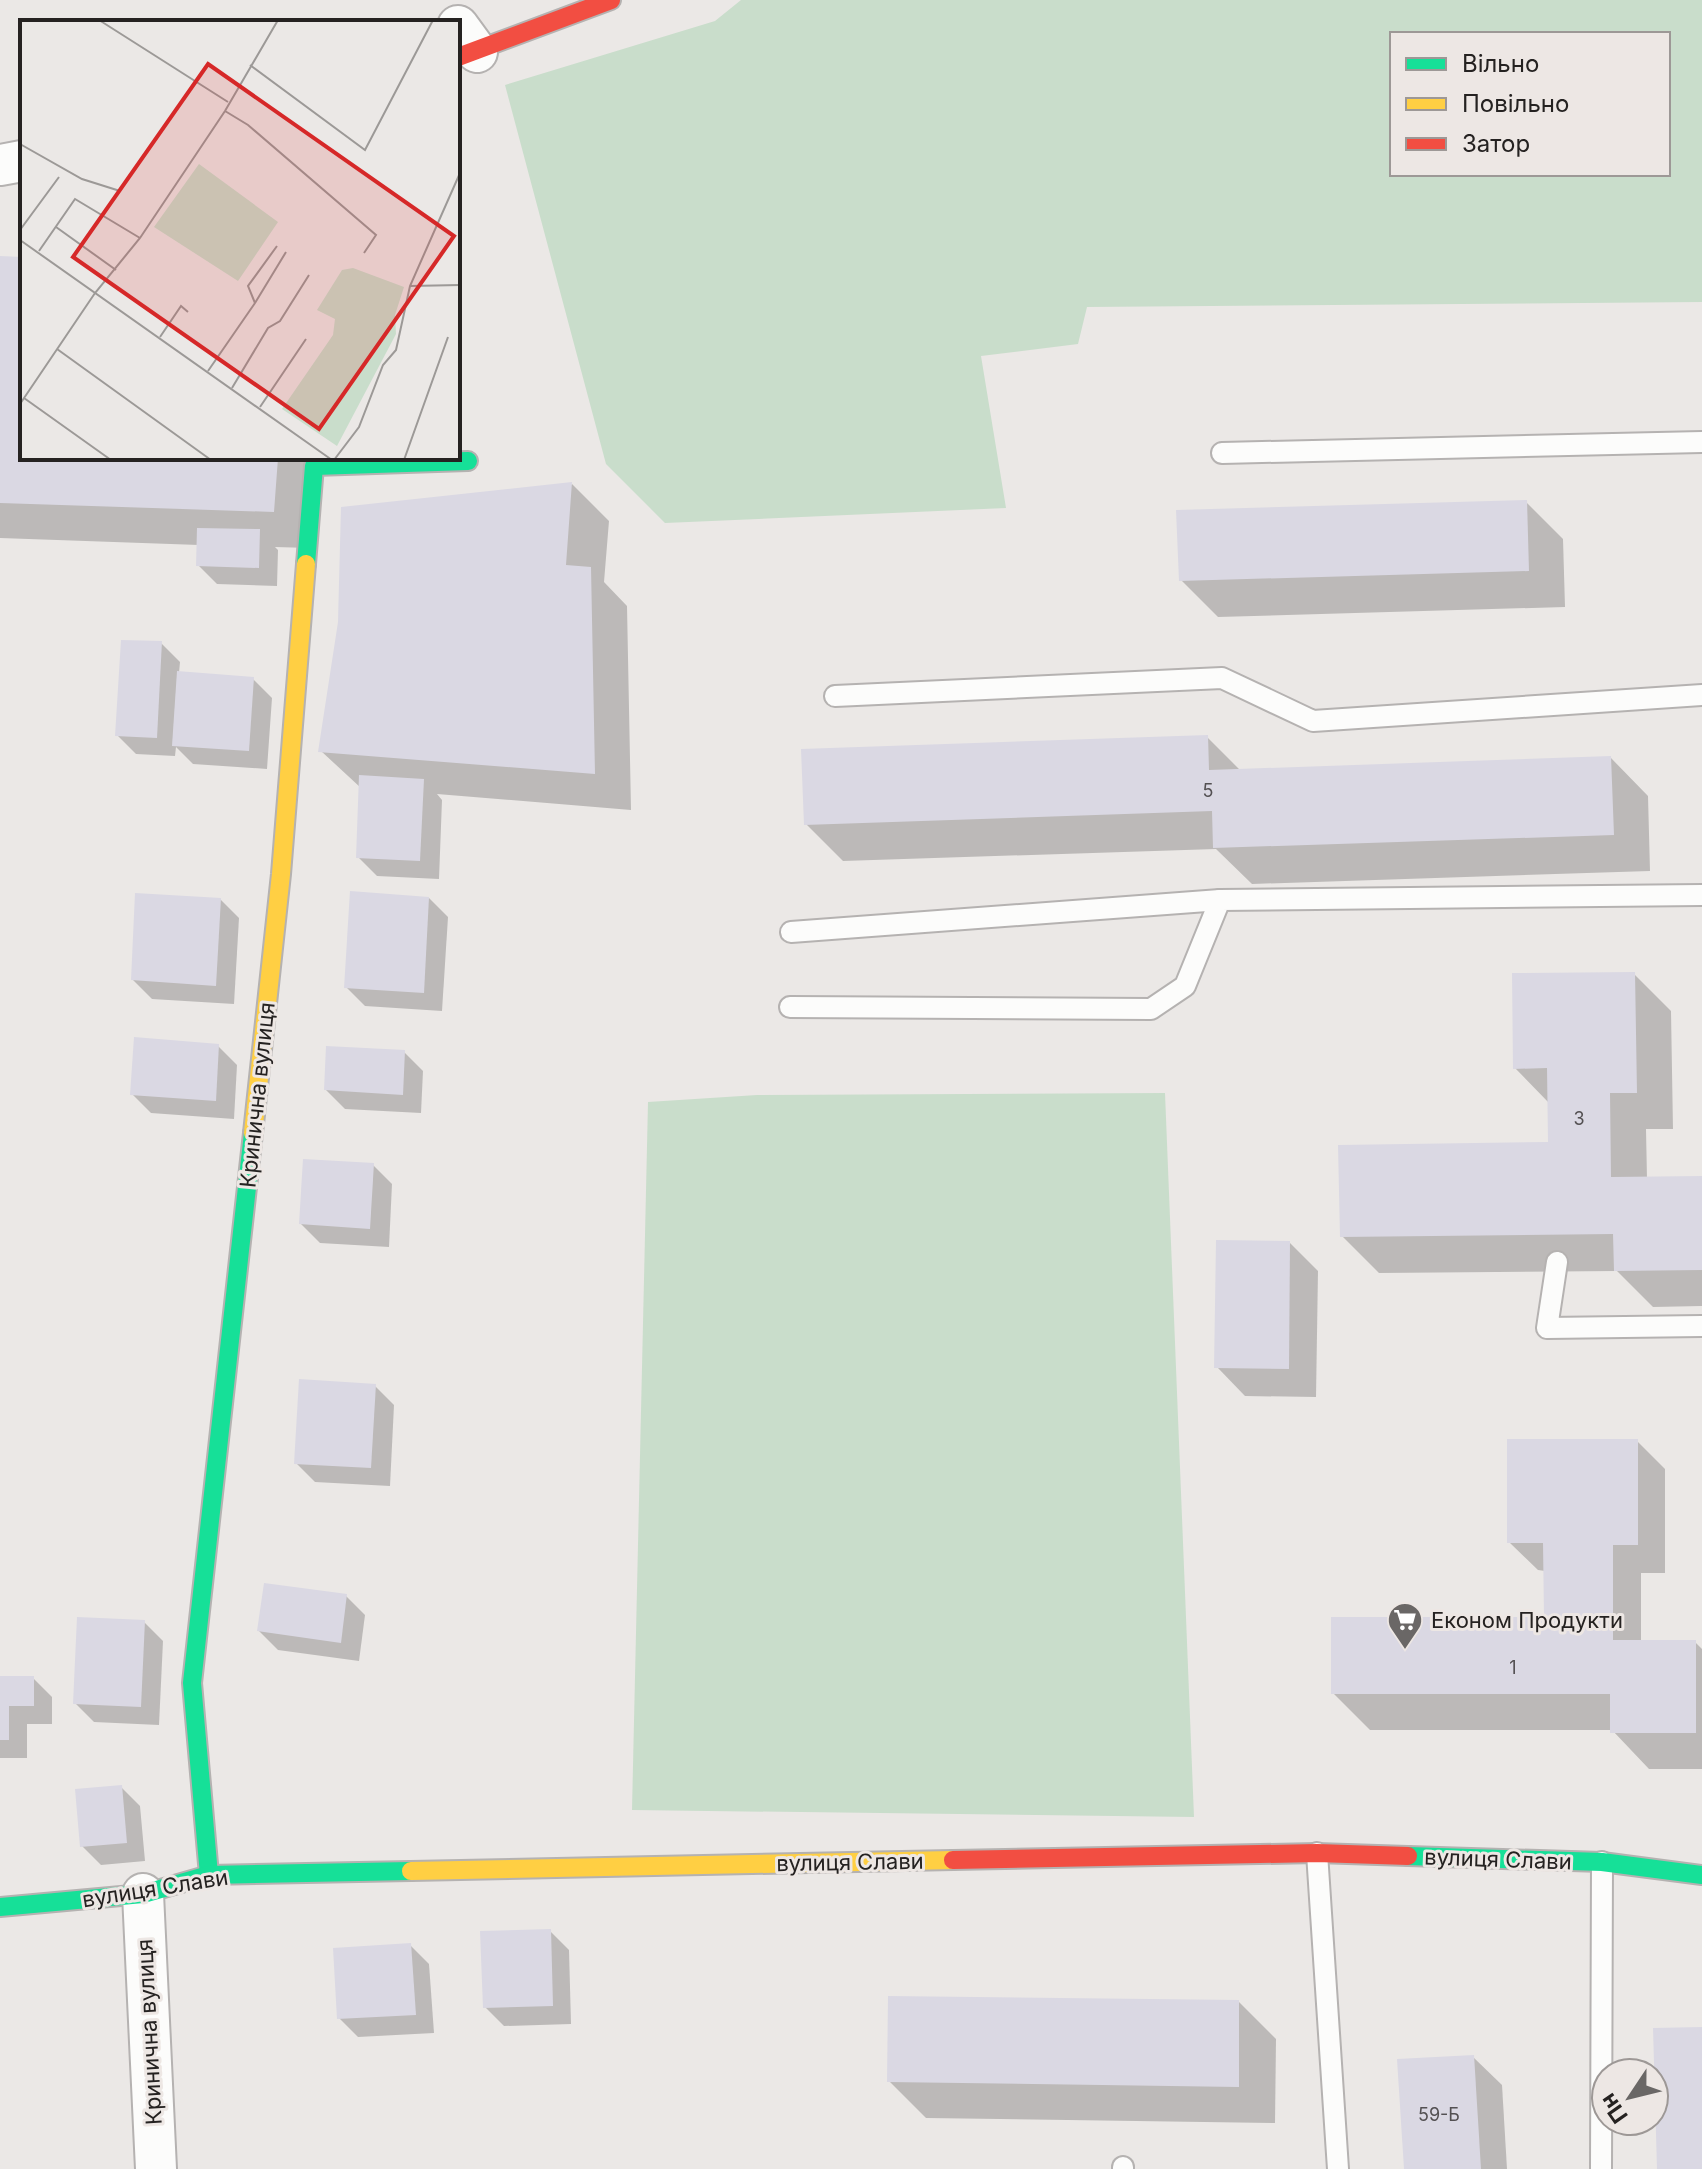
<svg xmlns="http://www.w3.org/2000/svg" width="1702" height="2169" viewBox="0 0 1702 2169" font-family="Inter,sans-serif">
<rect width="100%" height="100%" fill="#ebe8e6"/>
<g fill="#c9ddcb" fill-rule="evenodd">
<path d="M741,0H1702V302L1087,307L1078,344L981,356L1006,508L665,523L606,464L505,85L715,21ZM1392,34H1668V174H1392Z"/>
<path d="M1165,1093L1194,1817L632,1810L648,1102L757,1095Z"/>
</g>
<g fill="#0003">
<path d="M0,258L22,259V458H318L310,548L275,547L278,550L277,586L217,584L198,565L199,545L0,538Z"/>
<path d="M572,484L609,521L604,582L627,606L631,810L437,794L442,800L439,879L377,876L358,857L361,788L321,751Z"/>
<path d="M1526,502L1563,539L1565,607L1218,617L1181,580Z"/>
<path d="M161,643L180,662L179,673L253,679L272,698L267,769L193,764L176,747L175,756L136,754L117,735Z"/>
<path d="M1207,737L1241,771L1611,758L1648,796L1650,871L1252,884L1216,849L843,861L806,824Z"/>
<path d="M429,898L448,917L442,1011L365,1006L346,987Z"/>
<path d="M220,899L239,918L234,1004L152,999L133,980Z"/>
<path d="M1634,974L1671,1011L1673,1129H1646L1647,1179L1702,1178V1306L1653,1307L1617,1271L1379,1273L1342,1236L1550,1144L1549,1103L1515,1068Z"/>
<path d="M218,1046L237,1065L234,1119L151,1113L132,1094Z"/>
<path d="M404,1052L423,1071L421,1113L345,1109L326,1090Z"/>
<path d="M373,1165L392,1184L389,1247L320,1243L301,1224Z"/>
<path d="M1290,1243L1318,1271L1316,1397L1245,1396L1217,1367Z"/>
<path d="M375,1386L394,1405L390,1486L315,1482L296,1463Z"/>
<path d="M1637,1441L1665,1469V1573H1641V1642H1695L1702,1649V1769H1649L1612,1730H1370L1333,1693L1549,1619L1545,1571L1538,1570L1509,1542Z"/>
<path d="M346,1596L365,1615L359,1661L278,1650L259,1631Z"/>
<path d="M144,1622L163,1641L159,1725L94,1722L75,1703Z"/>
<path d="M0,1678H33L52,1697V1724H27V1758H0Z"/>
<path d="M121,1787L140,1806L145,1861L101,1865L82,1846Z"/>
<path d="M550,1931L569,1950L571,2024L504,2026L485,2007Z"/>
<path d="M410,1945L429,1964L434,2033L358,2037L339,2018Z"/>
<path d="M1239,2002L1276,2039L1275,2123L926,2118L889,2081Z"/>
<path d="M1473,2057L1502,2085L1507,2169H1406Z"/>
</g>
<g fill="#dad8e3">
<path d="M0,256L22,257V458H278L274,512L0,503Z"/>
<path d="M572,482L566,565L591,567L595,774L318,752L338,622L341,507Z"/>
<path d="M1527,500L1529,571L1179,581L1176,510Z"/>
<path d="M197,528L260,529L259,568L196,566Z"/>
<path d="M121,640L162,641L157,738L115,736Z"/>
<path d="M177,671L254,677L249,751L172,746Z"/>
<path d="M1208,735L1209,770L1611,756L1614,835L1213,848L1212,811L804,825L801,749Z"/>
<path d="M359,775L424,779L420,861L356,858Z"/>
<path d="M350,891L429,897L424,993L344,988Z"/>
<path d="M135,893L221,898L216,986L131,980Z"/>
<path d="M1635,972L1637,1093H1610L1611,1177L1702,1176V1270L1614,1271L1613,1234L1340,1237L1338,1145L1548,1142L1547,1068L1513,1069L1512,973Z"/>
<path d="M134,1037L219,1044L216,1101L130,1095Z"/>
<path d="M326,1046L405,1050L403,1095L324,1090Z"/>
<path d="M303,1159L374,1163L370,1229L299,1224Z"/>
<path d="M1216,1240L1290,1241L1289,1369L1214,1368Z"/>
<path d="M299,1379L376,1384L371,1468L294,1464Z"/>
<path d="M1507,1439H1638V1545H1613V1640H1696V1733H1610V1694H1331V1617H1544L1543,1543H1507Z"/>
<path d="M264,1583L347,1594L341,1643L257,1631Z"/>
<path d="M77,1617L145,1620L141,1707L73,1704Z"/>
<path d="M0,1676H34V1706H9V1740H0Z"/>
<path d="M122,1785L127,1843L80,1847L75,1789Z"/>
<path d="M551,1929L553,2006L483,2008L480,1931Z"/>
<path d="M411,1943L416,2015L337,2019L333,1948Z"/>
<path d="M888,1996L1239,2000V2087L887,2082Z"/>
<path d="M1702,2027V2169H1657L1653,2028Z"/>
<path d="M1474,2055L1481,2169H1404L1397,2059Z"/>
</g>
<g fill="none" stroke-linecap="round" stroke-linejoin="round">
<defs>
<g id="lane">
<path d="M1222,453L1702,442"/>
<path d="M835,696L1222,678L1313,721L1702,695"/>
<path d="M791,932L1220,900"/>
<path d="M790,1007L1151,1009L1185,986L1220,900L1702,895"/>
<path d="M1557,1262L1547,1328L1702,1326"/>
<path d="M1317,1853L1338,2169"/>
<path d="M1123,2167V2169"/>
<path d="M1601,2169L1602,1862"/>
</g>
<g id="street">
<path d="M458,26L477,52"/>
<path d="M0,165L22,161"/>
<path d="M143,1894L156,2169"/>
</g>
<g id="fast">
<path d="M306,564L314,466L468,461"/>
<path d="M1408,1856L1602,1862L1702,1875"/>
<path d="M209,1875L192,1683L253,1133"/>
<path d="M0,1907L143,1894L209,1875L411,1871"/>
</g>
<g id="slow">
<path d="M253,1133L281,874L306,564"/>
<path d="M411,1871L953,1860"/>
</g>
<g id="jam">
<path d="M458,57L611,0"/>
<path d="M953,1860L1317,1853L1408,1856"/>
</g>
</defs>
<use href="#lane" stroke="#b5b2b1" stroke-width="24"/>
<use href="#street" stroke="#b5b2b1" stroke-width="44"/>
<use href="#fast" stroke="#b5b2b1" stroke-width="22"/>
<use href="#slow" stroke="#b5b2b1" stroke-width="22"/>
<use href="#jam" stroke="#b5b2b1" stroke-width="22"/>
<use href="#lane" stroke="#fcfcfb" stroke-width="20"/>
<use href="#street" stroke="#fcfcfb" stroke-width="40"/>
<use href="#fast" stroke="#16e098" stroke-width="18"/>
<use href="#slow" stroke="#ffcf43" stroke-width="18"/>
<use href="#jam" stroke="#f24e42" stroke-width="18"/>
</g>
<defs>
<symbol id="supermarket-pin" viewBox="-11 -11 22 30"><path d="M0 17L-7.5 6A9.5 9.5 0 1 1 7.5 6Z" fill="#6a6766" stroke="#ede7e4"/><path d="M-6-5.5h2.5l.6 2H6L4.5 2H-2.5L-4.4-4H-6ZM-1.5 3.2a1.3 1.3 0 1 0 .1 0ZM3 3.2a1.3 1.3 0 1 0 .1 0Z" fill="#fff"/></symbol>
</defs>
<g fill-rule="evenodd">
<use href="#supermarket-pin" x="1385" y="1600" width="40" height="54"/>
</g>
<g text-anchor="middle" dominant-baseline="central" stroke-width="6" stroke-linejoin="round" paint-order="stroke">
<g font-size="18" fill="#535052">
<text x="1208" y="790">5</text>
<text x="1579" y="1118">3</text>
<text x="1513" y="1667">1</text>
<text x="1439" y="2114">59-Б</text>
</g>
<g font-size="22" fill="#252221" stroke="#ede7e4">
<text transform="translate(257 1095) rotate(-84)">Кринична вулиця</text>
<text transform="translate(1498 1859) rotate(2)">вулиця Слави</text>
<text transform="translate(850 1862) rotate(-1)">вулиця Слави</text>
<text transform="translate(155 1888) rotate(-9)">вулиця Слави</text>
<text transform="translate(149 2032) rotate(-93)">Кринична вулиця</text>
</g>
<g font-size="22" fill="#252221" stroke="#ede7e4" text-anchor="start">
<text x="1431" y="1620">Економ Продукти</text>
</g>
</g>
<g transform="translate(20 20)">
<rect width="440" height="440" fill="#ebe8e6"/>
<path d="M179,144L258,202L218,261L134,207ZM333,248L384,267L375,295L376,314L317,426L262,389L313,315L315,299L297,290L322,250Z" fill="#c9ddcb"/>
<path fill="none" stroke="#9c9997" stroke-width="2" d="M79,0L208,82M230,45L345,130L413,0M205,91L228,105L356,215L344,233M0,124L62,159L100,171M36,207L96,250M0,210L39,157M0,220L312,440M19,231L55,179L120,218M390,266L440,265M235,283L266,232M140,317L161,286L168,292M37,329L191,440M188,351L235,283L228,266L257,226M212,368L248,308L260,301L289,255M4,378L91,440M0,384L75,273L120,218L205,91L258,0M240,387L286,319M314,440L339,407L363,345L376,330L390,266L440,153M384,440L428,317"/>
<path fill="#d62828" fill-opacity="0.15" stroke="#d62828" stroke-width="4" d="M188,44L434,216L299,409L53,237Z"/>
<rect width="440" height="440" fill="none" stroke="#252221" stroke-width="4"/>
</g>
<rect x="1390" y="32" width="280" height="144" fill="#ede7e4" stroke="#9d9896" stroke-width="2"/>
<rect x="1406" y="58" width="40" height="12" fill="#16e098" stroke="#9d9896" stroke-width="2"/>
<text x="1462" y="72" font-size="24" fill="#252221">Вільно</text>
<rect x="1406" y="98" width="40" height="12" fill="#ffcf43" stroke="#9d9896" stroke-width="2"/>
<text x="1462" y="112" font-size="24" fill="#252221">Повільно</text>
<rect x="1406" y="138" width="40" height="12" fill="#f24e42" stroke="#9d9896" stroke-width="2"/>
<text x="1462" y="152" font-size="24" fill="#252221">Затор</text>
<g transform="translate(1630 2097) rotate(235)"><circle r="38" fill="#ede7e4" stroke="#9d9896" stroke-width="2"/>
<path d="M0-6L14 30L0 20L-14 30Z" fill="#6a6766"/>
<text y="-12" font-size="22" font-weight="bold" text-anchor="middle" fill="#252221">Пн</text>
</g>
</svg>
